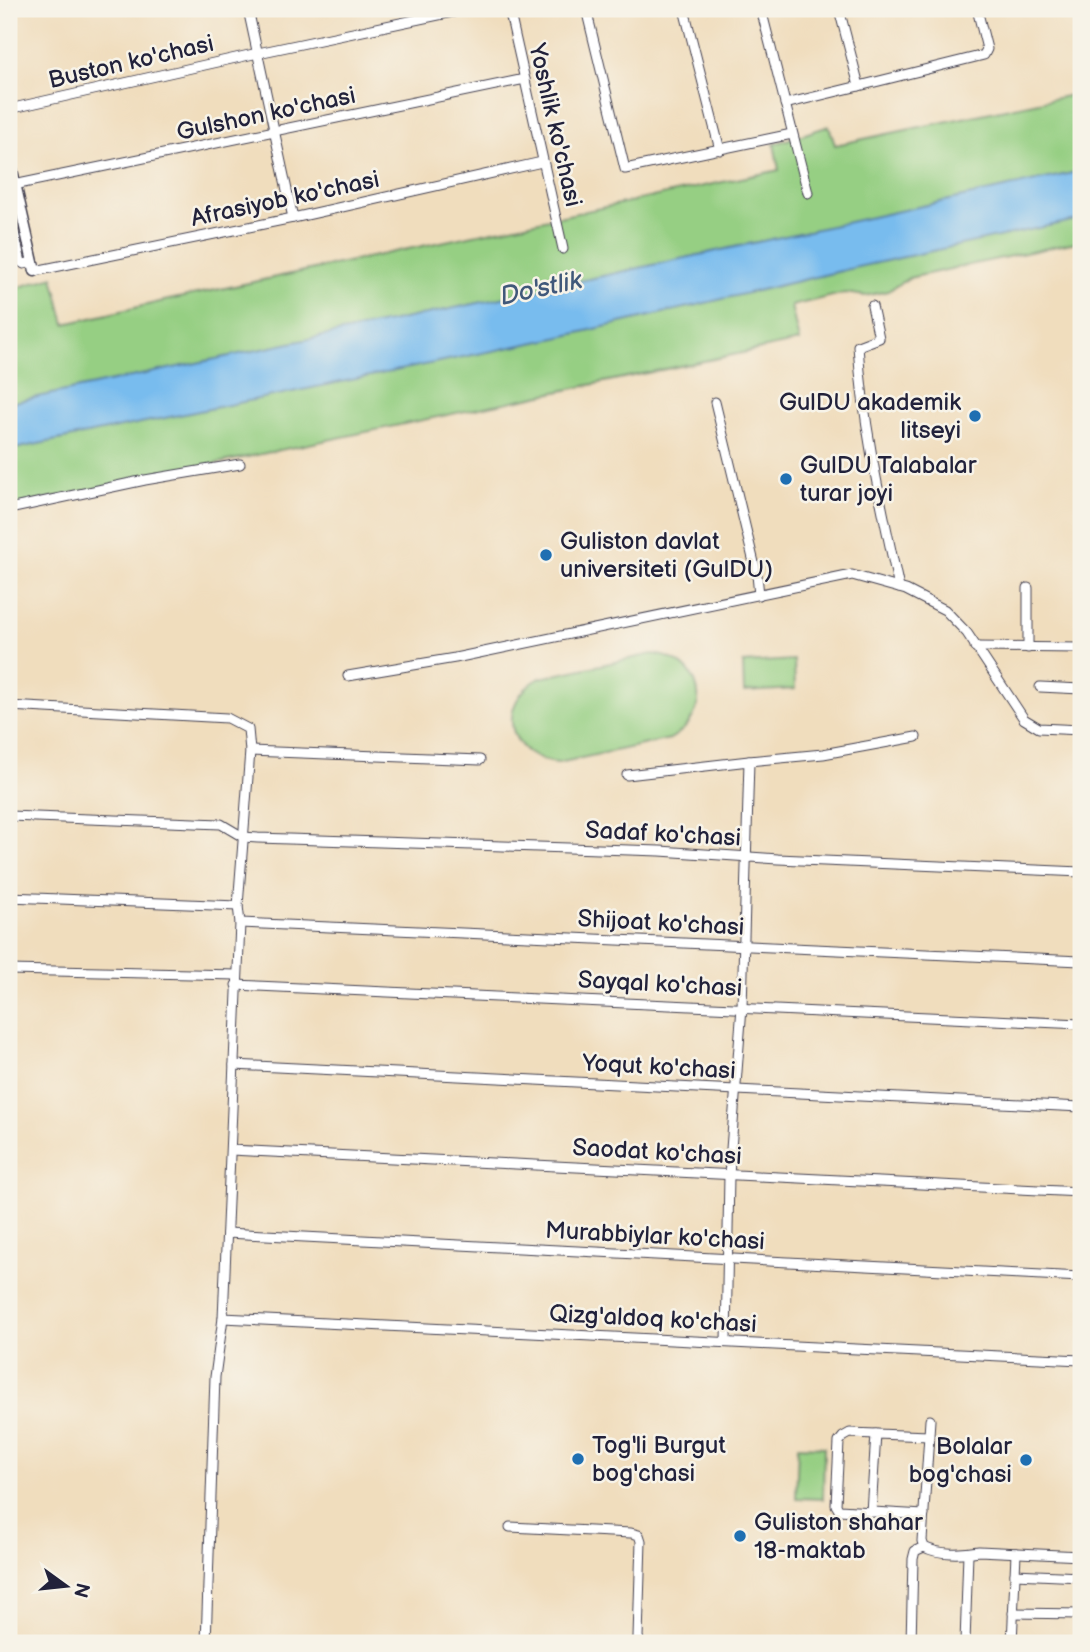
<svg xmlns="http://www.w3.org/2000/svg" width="1090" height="1652" viewBox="0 0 1090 1652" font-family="'Balsamiq Sans',sans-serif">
<rect width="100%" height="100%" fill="#f7f3e8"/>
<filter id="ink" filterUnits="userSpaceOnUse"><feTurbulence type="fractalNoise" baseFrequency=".0143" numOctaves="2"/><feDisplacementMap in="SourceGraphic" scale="14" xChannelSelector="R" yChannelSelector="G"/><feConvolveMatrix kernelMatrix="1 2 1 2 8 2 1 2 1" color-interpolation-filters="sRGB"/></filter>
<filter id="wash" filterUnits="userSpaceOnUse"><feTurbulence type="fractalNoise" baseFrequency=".00686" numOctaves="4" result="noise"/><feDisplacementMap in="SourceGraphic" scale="28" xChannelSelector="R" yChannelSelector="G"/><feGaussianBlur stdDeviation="1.57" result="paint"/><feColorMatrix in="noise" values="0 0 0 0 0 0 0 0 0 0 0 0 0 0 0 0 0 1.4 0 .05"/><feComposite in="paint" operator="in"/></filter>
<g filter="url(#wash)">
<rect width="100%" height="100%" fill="#f0ddbd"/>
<g fill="#96cf83" stroke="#5c785f" stroke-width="2">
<path d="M1081,93V241L909,278L888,291L865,296L845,293L791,306L799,341L9,507V290L53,277L65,324L164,301L779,170L774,144L829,126L835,145Z"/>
<path d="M652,654C704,659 715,714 670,739L558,763C506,758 495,703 540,678Z"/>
<path d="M794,660L795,689L744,692L743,663Z"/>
<path d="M798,1446L824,1447L823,1499L796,1498Z"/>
</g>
<path fill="#78bcee" stroke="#4d6f94" stroke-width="2" d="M1081,171V219L858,267L561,337L9,450V403L525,293Z"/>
</g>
<g filter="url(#ink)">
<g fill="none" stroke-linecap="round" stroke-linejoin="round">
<defs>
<g id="minor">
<path d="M248,9L293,218"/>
<path d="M509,9L563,249"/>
<path d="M586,9L625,169L792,134"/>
<path d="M684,9L720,150"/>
<path d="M761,9L808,193"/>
<path d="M762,12L777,9"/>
<path d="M859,86L984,55L987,49L977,9"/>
<path d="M785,104L859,86L839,9"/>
<path d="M9,109L258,53L467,9"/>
<path d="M9,186L525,79"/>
<path d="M9,212L21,262L24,264L33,262"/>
<path d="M35,271L293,218L542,162"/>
<path d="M872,306L879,338L858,346C863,427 882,508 899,588"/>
<path d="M715,402L757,575L759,595"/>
<path d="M9,509L145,480L240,464"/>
<path d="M975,647L1081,648"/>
<path d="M1028,648V588"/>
<path d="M348,676L455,658L852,575L906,590L945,610L967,633L1024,719L1039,728L1081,730"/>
<path d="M1040,687L1081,689"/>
<path d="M9,706L227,718L248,729L250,751L238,906L240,923L223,1318L215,1377L206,1643"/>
<path d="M250,751L480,760"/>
<path d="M749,761L823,754L916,737"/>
<path d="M627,775L749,761L742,1007L729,1175L726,1342"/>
<path d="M9,816L221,824L243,837L258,838L660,851L778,859L1081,872"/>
<path d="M9,897L238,906"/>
<path d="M240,923L1081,961"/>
<path d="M9,970L237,975"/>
<path d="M236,985L1081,1024"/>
<path d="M234,1065L1081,1107"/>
<path d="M231,1150L1081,1192"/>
<path d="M227,1233L1081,1277"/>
<path d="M223,1318L1081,1360"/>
<path d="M930,1420L922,1541L924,1547C939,1555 963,1554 979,1551L1081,1556"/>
<path d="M871,1512L876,1434"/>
<path d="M924,1515L839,1510L836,1505L839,1442L843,1437L850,1433L929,1436"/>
<path d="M510,1527L631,1533L639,1535L641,1541L638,1637L640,1643"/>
<path d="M1015,1574L1081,1577"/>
<path d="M1013,1613L1081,1614"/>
<path d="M911,1643L913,1559L915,1551L924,1547"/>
<path d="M965,1643L968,1553"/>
<path d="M1012,1643L1016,1553"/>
</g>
<path id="tertiary" d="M9,157L35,271"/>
</defs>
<use href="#minor" stroke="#413e4e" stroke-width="11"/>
<use href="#tertiary" stroke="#413e4e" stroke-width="13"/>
<use href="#minor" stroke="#fff" stroke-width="9"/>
<use href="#tertiary" stroke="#fff" stroke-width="10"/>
</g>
</g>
<g fill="#1f6fb2" stroke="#f7f3e8" stroke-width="2.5">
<circle cx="975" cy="416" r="7"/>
<circle cx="786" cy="479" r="7"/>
<circle cx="546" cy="555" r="7"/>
<circle cx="578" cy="1459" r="7"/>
<circle cx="1026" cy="1460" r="7"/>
<circle cx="740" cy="1536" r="7"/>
</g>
<g text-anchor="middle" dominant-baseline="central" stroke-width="5" stroke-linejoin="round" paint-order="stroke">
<g font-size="24" fill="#22223b" stroke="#f7f3e8">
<text transform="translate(131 62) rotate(-13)">Buston ko'chasi</text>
<text transform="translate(266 114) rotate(-12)">Gulshon ko'chasi</text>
<text transform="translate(555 125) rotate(77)">Yoshlik ko'chasi</text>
<text transform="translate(285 199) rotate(-12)">Afrasiyob ko'chasi</text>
<text transform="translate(663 834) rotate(3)">Sadaf ko'chasi</text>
<text transform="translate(661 923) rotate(3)">Shijoat ko'chasi</text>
<text transform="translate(660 984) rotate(3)">Sayqal ko'chasi</text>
<text transform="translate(659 1067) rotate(3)">Yoqut ko'chasi</text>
<text transform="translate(657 1152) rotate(3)">Saodat ko'chasi</text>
<text transform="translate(655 1236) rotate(3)">Murabbiylar ko'chasi</text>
<text transform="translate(653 1319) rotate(3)">Qizg'aldoq ko'chasi</text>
</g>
<g font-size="24" fill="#22223b" stroke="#f7f3e8" text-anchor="start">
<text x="961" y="402" text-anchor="end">GulDU akademik<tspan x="961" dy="28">litseyi</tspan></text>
<text x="800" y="465">GulDU Talabalar<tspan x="800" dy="28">turar joyi</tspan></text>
<text x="560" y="541">Guliston davlat<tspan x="560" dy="28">universiteti (GulDU)</tspan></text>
<text x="592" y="1445">Tog'li Burgut<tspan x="592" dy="28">bog'chasi</tspan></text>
<text x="1012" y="1446" text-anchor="end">Bolalar<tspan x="1012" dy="28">bog'chasi</tspan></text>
<text x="754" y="1522">Guliston shahar<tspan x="754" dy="28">18-maktab</tspan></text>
</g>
<g font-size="26" font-style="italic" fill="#40587a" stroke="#f7f3e8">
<text transform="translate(541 289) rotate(-12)">Do'stlik</text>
</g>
</g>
<rect width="1090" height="1652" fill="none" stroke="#f7f3e8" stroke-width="35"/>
<g transform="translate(66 1586) rotate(105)" stroke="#f7f3e8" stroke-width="5" paint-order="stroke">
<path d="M0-5L12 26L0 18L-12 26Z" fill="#22223b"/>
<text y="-10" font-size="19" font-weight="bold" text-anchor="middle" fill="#22223b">N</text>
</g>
</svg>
